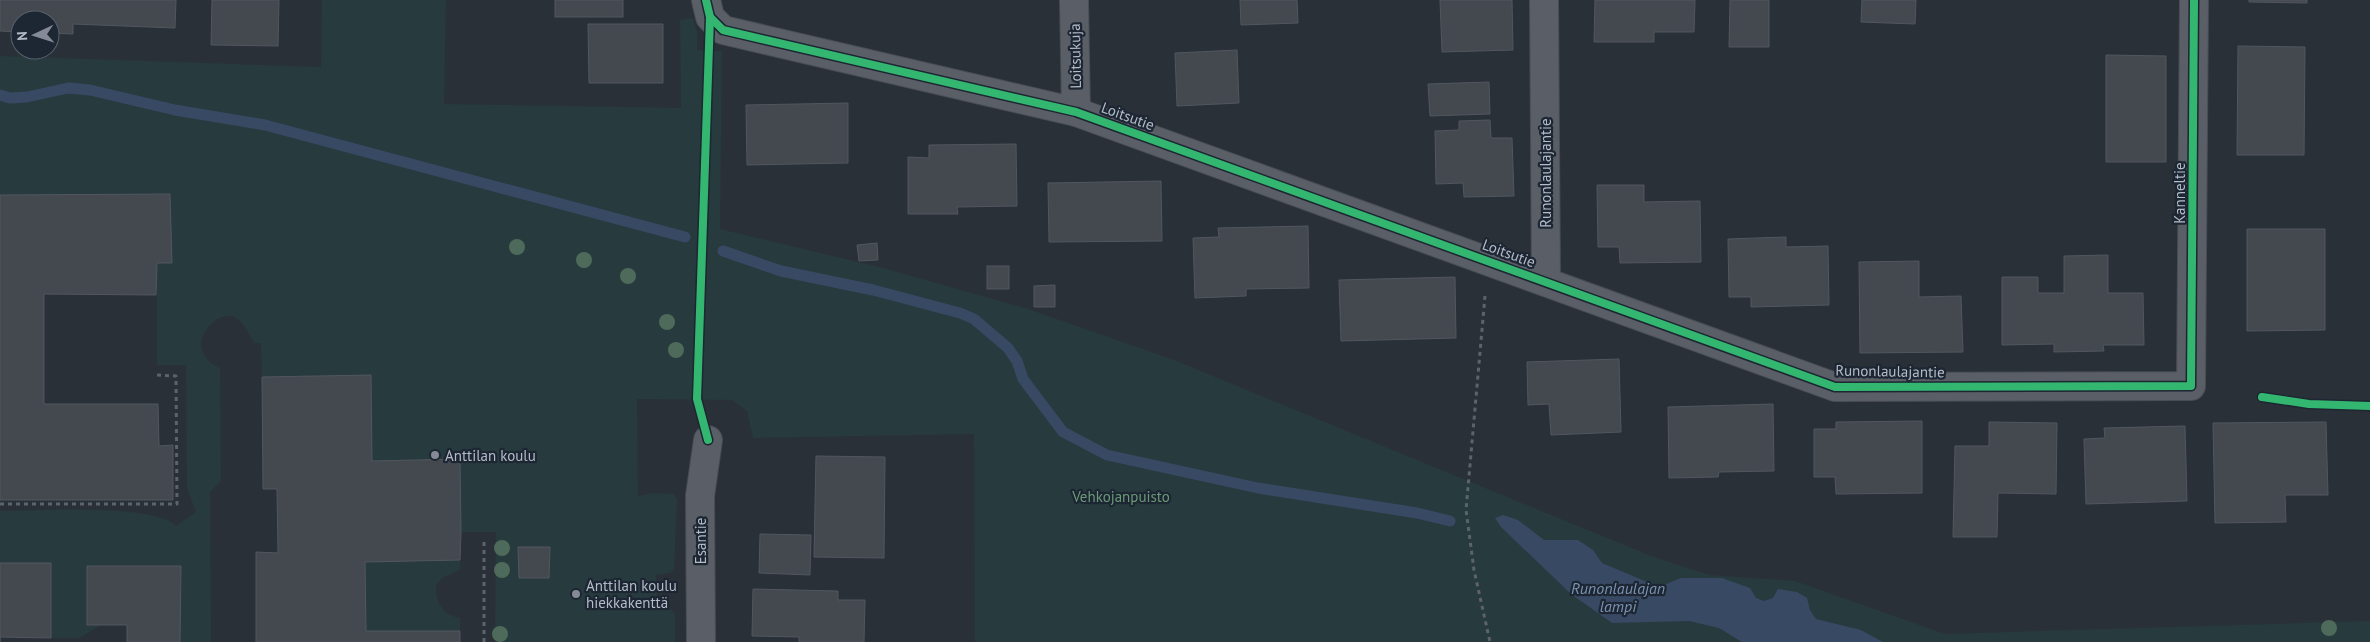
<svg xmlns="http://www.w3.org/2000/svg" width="2370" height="642" viewBox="0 0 2370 642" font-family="'PT Sans',sans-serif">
<rect width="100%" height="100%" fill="#2a3038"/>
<g fill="#273a3e">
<path d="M322,0H446L444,104L681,108L680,20L693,18L697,32V50L722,51L720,229L883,268L1028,309L1174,360L1651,556L1709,575L1795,581L1945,634L2370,621V642H975L974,434L753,438L747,411L732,400L637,399L638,496L653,493L674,494L677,500L674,569L670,573L656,575L657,609L665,606L675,613V642H495L496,532H461L372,461L371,375L262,377L261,343H254L243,324L234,316C229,316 222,316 218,319C205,326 194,345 207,359C210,363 216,365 220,368L221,481L210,492L211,642H180V566H87V624L101,625L80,638H51V563H0V511C35,511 155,503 176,526L196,512L187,488L186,365H157V263L170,194L0,195V56L321,67Z"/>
<path d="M460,560V570L442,578L436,585C436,602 441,614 460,618V631H366L365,562Z"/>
</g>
<path fill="#384963" d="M1503,515L1518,520L1544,540H1578L1593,550L1602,563L1659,587L1681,578H1722L1750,588L1756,598L1764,601L1773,598L1778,589L1797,592L1807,598L1810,610L1816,619L1861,630L1883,642H1742L1719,628L1689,621L1612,623L1571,594L1501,527L1495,518Z"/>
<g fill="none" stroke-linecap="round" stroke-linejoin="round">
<g stroke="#384963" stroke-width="11">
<path d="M0,95L10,98L27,97L68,88L90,90L175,110L265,125L685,237"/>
<path d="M723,251L781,271L873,290L960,313L974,319L1008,348L1017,361L1023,379L1063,432L1107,455L1258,488L1417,513L1450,521"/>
</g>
</g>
<g fill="#444950" stroke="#52575f">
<path d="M0,0H176L175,28L73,24V34L50,33V20H20V32L0,31Z"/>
<path d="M212,0H279L278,46L211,45Z"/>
<rect x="555" y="0" width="68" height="17"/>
<path d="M1240,0H1297L1298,23L1241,25Z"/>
<path d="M1440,0H1512L1513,50L1442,52Z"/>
<path d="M1595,0H1695L1694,32H1654V42H1594Z"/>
<path d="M1730,0H1769V47H1729Z"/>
<path d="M1862,0H1916L1915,24L1861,22Z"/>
<path d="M2249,0H2307V3L2249,2Z"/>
<path d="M588,24H663V83H589Z"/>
<path d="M2238,46L2305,47L2304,155H2237Z"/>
<path d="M1237,50L1239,103L1177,106L1175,53Z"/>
<path d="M2106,55L2166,56V162H2106Z"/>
<path d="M1489,82L1490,114L1430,116L1428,84Z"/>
<path d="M848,103V163L747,165L746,105Z"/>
<path d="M1490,120L1491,138H1512L1514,196L1464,197L1463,183L1436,184L1435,131L1459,130V121Z"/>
<path d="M1016,144L1017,206L957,207L958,214H908V157L929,158V145Z"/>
<path d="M1161,181L1162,241L1049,242L1048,183Z"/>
<path d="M1597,185H1644V202L1700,201L1701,262L1620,263L1619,247H1598Z"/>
<path d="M170,194L172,263H157L156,295L44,294V404H158L159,446L173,445V500H0V195Z"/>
<path d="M1308,226L1309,288L1246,289V296L1195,298L1193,238L1219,237L1218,228Z"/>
<path d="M2247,229H2325V330L2247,331Z"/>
<path d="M1786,237V247L1828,246L1829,305L1751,307V297H1729L1728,239Z"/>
<path d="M877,243L878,260L859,261L857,245Z"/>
<path d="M2108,255V293H2143L2144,345H2103L2104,351L2054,352V344L2002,345V277H2038V293H2064V256Z"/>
<path d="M1919,261V297L1961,296L1963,352L1860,353L1859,262Z"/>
<rect x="987" y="266" width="22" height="23"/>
<path d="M1455,277L1456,338L1341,341L1339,280Z"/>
<path d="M1055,285V307H1034V286Z"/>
<path d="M1619,359L1621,432L1551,435L1549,404L1528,405L1527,362Z"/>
<path d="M371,375L372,461L460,459L461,532L460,560L365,562L366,631H460V642H256V552L278,553L277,489H263L262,377Z"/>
<path d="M1773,404L1774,471L1719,472L1718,477L1669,478L1668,407Z"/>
<path d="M1922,421V493L1836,494L1835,477H1814V429H1836V422Z"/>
<path d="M1989,422L2057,423L2056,494L1998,493L1997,537H1953L1955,446H1989Z"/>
<path d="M2326,422L2328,495H2285L2286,522L2215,523L2213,423Z"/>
<path d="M2185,426L2187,501L2086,504L2084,439L2105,438L2104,428Z"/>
<path d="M816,456L885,457L884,558L814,557Z"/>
<path d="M760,534L811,535L810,575L759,573Z"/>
<path d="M518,547H550L549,578H519Z"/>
<path d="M0,563H51V638L0,637V642Z"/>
<path d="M87,566H181L180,642H127V625H87Z"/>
<path d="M753,589L838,591V600H865L864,642H799V637L752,636Z"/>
</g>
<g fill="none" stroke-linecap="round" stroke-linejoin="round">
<defs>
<g id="minor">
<path d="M706,0L710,17L723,30L1076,112L1835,387L2191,386L2194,0"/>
<path d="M1074,0L1076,112"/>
<path d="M1544,0L1546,281"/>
<path d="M701,642L700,496L708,440"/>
</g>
</defs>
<use href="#minor" stroke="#484c53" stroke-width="30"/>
<g stroke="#5d636a" stroke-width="3" stroke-dasharray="4 4" stroke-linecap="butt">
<path d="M1485,296L1466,510L1474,570L1490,642"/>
<path d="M0,504H177L176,376L157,375"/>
<path d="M484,542V642"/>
</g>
<use href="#minor" stroke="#5a5e66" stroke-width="28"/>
<defs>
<g id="cycleway">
<path d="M706,0L710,17L723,30L1076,112L1835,387L2191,386L2194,0"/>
<path d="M2262,397L2309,404L2370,406"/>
<path d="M708,440L697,399L710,17"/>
</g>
</defs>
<use href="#cycleway" stroke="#1d2633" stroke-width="11"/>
<use href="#cycleway" stroke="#33b770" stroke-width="8"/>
</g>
<g fill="#4e6a5a">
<circle cx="517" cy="247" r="8"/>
<circle cx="584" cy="260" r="8"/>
<circle cx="628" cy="276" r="8"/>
<circle cx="667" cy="322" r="8"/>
<circle cx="676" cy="350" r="8"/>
<circle cx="502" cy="548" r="8"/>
<circle cx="502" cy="570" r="8"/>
<circle cx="2329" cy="628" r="8"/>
<circle cx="500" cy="634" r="8"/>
</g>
<g fill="#848b96" stroke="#1d2633" stroke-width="2">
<circle cx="435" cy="455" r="5"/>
<circle cx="576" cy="594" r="5"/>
</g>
<g text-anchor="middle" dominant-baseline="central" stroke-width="4.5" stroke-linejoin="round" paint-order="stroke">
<g font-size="15" fill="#b4bcc9" stroke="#1d2633">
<text transform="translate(1075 56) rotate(-91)">Loitsukuja</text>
<text transform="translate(1128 116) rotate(20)">Loitsutie</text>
<text transform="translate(1545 173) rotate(-90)">Runonlaulajantie</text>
<text transform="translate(2179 193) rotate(-90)">Kanneltie</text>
<text transform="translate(1509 253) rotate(20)">Loitsutie</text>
<text transform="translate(1890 371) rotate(1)">Runonlaulajantie</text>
<text transform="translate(700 541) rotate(-90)">Esantie</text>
</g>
<g font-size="15" fill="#b4bcc9" stroke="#1d2633" text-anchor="start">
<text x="445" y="455">Anttilan koulu</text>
<text x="586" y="585">Anttilan koulu<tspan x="586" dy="17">hiekkakenttä</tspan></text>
</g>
<g font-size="15" fill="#6b9a76" stroke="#1d2633">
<text x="1121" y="496">Vehkojanpuisto</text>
</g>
<g font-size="16" font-style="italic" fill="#7c92b1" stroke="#1d2633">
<text x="1618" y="588">Runonlaulajan<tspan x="1618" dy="18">lampi</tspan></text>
</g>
</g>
<g transform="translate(35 35) rotate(266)"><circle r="24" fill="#1d2633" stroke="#59626f"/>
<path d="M0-4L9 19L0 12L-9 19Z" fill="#848b96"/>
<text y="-8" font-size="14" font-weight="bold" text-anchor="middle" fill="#b4bcc9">N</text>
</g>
</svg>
